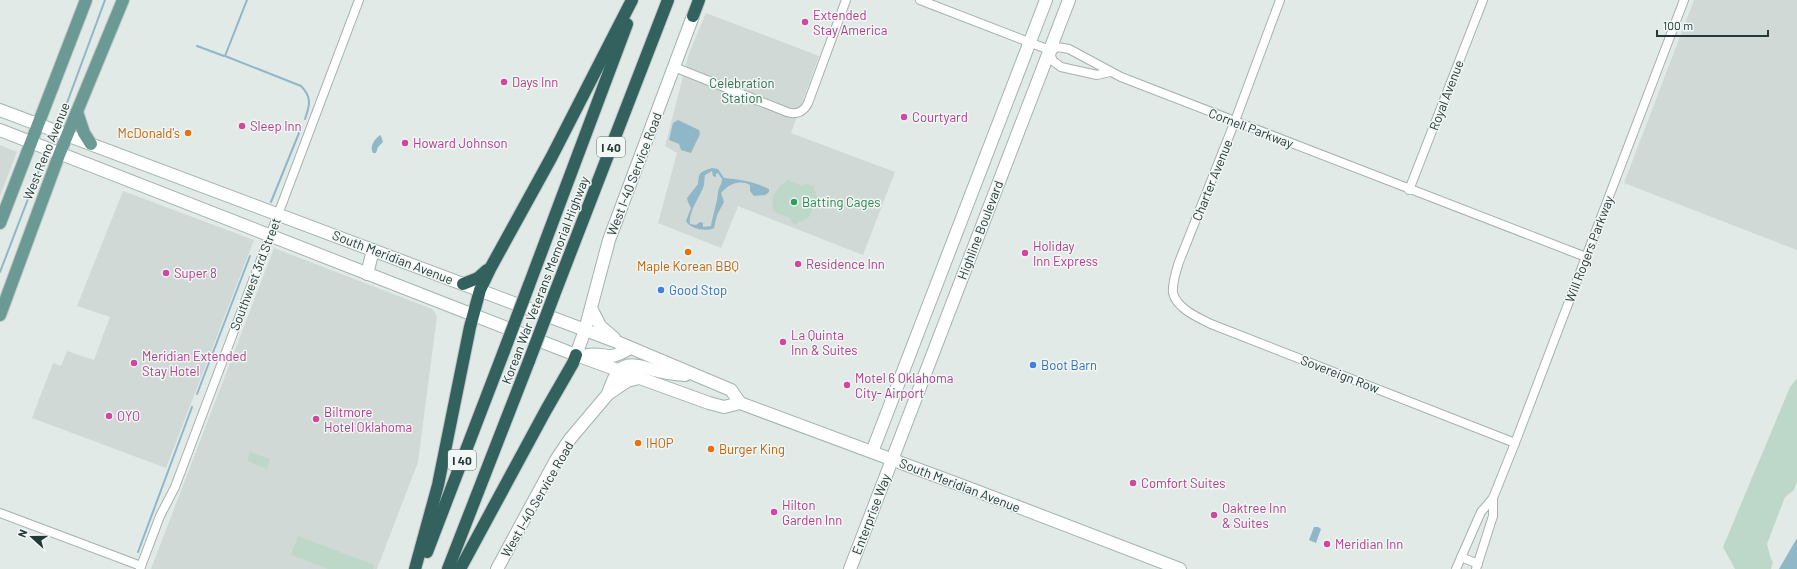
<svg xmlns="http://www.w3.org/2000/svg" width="1797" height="569" viewBox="0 0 1797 569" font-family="Barlow,sans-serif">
<rect width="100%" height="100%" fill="#e1eae7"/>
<g fill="#d0d9d6">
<path d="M1694,0H1797V250L1624,183Z"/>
<path d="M706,13L819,56L791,133L895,172L863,255L738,206L721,248L658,223L677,153L665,146L689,53Z"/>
<path d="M0,145L17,152L0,196Z"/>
<path d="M123,191L254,240L166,468L32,418L53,363L61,366L67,351L94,360L110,317L77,306Z"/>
<path d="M274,248L432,309L437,316L418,462L377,569H151Z"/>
</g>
<g fill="#bdd8c8">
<path d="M788,180L803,186L807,183L809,185L814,186L817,198L809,217L794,225L790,218L775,212C767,200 777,187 788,180Z"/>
<path d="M1797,378V481L1794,490L1785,497L1767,544L1771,559L1773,562L1771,569H1735L1723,547L1790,387Z"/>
<path d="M250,452L270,459L267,469L247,461Z"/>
<path d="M298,536L374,565L373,569H328L291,555Z"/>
</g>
<g fill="#90b7c8" fill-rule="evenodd">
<path d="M678,120L699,130L700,134L691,153L681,150L679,144L669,140L673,123Z"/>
<path d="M380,135L381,136L383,142L378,147L376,153H373C369,146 375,139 380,135Z"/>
<path d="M712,168L718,169L724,178C739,179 755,182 769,189V192L765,195L754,196L750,191V185C739,179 728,185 721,193L724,202L717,215L714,228C707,232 690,229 686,221L691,208L688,202L687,198L698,184C699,172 700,172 712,168ZM712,171L713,176L716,177V174L718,173L722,179C722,184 719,187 718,192C717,204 713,214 711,226L703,227V223L700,222L696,225L690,224C688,213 699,198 703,188C705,183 704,179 705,175Z"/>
<path d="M1314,527H1318L1321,529L1316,543L1309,540Z"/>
<path d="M1797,538V569H1779Z"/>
</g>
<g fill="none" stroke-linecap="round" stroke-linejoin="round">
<g stroke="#90b7c8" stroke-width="2">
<path d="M247,0L225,56L301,86C312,97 310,105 305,119"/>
<path d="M197,46L224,56"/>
<path d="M64,111L105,0"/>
<path d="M271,202L301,128"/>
<path d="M0,272L41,165"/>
<path d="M197,394L250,256"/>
<path d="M138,552L192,407"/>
</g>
<defs>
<g id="street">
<path d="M920,0L1052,51"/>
<path d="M1280,0L1235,121L1179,262C1176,271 1172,283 1173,293C1177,309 1199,318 1211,324L1515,443"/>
<path d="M1052,51L1057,47L1069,49L1121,77L1586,257"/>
<path d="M1052,51L1051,56L1053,61L1061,67L1097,75L1110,72"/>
<path d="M674,67L787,112C796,115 804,112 808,103L846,0"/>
<path d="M1409,190L1483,0"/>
<path d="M0,513L141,566"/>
<path d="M1461,557L1478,564"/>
<path d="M140,569L160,516L175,487L359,0"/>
<path d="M1456,569L1481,512L1493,498L1515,443L1684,0"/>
<path d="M1476,569L1493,516V498"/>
</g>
<g id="secondary">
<path d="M0,110L617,342L731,390L740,403"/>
<path d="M0,130L453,307L576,355L709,403L724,407L740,403L974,490L1180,569"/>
<path d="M367,274L373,250"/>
<path d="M591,308L600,326L614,338"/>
<path d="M576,355L585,330L609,240L693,16"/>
<path d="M583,356C595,352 601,356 612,356C619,355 625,351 630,348"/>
<path d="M608,394C618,363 625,361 654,370C664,373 674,374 685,375"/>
<path d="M872,452L1046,0"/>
<path d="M497,569L556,460L570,439L608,394L627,381L639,378"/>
<path d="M850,569L1069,0"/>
</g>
<g id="primary">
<path d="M77,112L84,133L91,144"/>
<path d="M0,223L86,0"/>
<path d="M0,315L59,155L123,0"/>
</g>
<g id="highway">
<path d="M693,16L699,0"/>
<path d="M463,284L478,278L487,270"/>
<path d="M529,285L627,24"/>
<path d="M554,295L668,0"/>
<path d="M427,552L504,351"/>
<path d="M415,569L438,485L470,327L480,290L491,267L551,158L632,0"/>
<path d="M448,569L529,361"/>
<path d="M460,569L546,410L573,363L576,355"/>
</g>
</defs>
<use href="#street" stroke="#a5b1ae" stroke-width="10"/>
<use href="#secondary" stroke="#a2b4b0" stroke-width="14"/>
<use href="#primary" stroke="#c2c7c7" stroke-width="14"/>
<use href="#highway" stroke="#c2c7c7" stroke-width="14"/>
<use href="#street" stroke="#fff" stroke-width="8"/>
<use href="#secondary" stroke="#fff" stroke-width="12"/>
<use href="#primary" stroke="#6b9a95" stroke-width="12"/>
<use href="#highway" stroke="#33615e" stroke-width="12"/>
<defs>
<g id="highway-bridge">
<path d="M504,351L529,285"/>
<path d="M529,361L554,295"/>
</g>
</defs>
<use href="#highway-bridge" stroke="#c2c7c7" stroke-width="14" stroke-linecap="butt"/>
<use href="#highway-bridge" stroke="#33615e" stroke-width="12"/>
</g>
<g fill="#d1479c" stroke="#f1f7f5" stroke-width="1.5">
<circle cx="805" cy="22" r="4"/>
<circle cx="504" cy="82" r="4"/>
<circle cx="904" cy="117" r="4"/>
<circle cx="242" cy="126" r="4"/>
<circle cx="405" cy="143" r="4"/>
<circle cx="1025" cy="253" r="4"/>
<circle cx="798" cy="264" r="4"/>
<circle cx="166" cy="273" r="4"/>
<circle cx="783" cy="342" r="4"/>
<circle cx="134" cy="363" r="4"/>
<circle cx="847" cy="385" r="4"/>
<circle cx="109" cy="416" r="4"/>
<circle cx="316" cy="419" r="4"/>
<circle cx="1133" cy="483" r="4"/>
<circle cx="774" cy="512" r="4"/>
<circle cx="1214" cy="515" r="4"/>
<circle cx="1327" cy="544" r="4"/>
</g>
<g fill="#e8710a" stroke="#f1f7f5" stroke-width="1.5">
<circle cx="188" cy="133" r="4"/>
<circle cx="688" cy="252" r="4"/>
<circle cx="638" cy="443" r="4"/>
<circle cx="711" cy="449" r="4"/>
</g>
<circle fill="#2e9e5b" stroke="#f1f7f5" stroke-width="1.5" cx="794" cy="202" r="4"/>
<g fill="#3f7fe0" stroke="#f1f7f5" stroke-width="1.5">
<circle cx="661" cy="290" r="4"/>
<circle cx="1033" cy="365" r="4"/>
</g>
<g text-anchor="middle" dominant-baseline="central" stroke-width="3" stroke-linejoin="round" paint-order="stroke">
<g fill="#f1f7f5" stroke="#62716f" stroke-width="1">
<rect x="597" y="137" width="28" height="20" rx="3"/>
<rect x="448" y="450" width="28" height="20" rx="3"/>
</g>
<g font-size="12" font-weight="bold" fill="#243836">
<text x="611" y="147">I 40</text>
<text x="462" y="460">I 40</text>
</g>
<g font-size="13" fill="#b23c85" stroke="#f1f7f5" text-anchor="start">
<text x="813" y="15">Extended<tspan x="813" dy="15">Stay America</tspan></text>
<text x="512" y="82">Days Inn</text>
<text x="912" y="117">Courtyard</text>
<text x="250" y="126">Sleep Inn</text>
<text x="413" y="143">Howard Johnson</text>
<text x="1033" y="246">Holiday<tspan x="1033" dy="15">Inn Express</tspan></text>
<text x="806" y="264">Residence Inn</text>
<text x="174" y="273">Super 8</text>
<text x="791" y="335">La Quinta<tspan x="791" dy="15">Inn &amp; Suites</tspan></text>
<text x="142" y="356">Meridian Extended<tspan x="142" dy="15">Stay Hotel</tspan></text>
<text x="855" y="378">Motel 6 Oklahoma<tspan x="855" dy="15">City- Airport</tspan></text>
<text x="324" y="412">Biltmore<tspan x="324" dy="15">Hotel Oklahoma</tspan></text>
<text x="117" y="416">OYO</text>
<text x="1141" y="483">Comfort Suites</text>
<text x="782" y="505">Hilton<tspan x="782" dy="15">Garden Inn</tspan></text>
<text x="1222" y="508">Oaktree Inn<tspan x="1222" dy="15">&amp; Suites</tspan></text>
<text x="1335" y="544">Meridian Inn</text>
</g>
<g font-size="13" fill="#336a50" stroke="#f1f7f5">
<text x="742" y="83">Celebration<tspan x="742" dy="15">Station</tspan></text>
</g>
<g font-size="13" fill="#243836" stroke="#f1f7f5">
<text transform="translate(1446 95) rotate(-69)">Royal Avenue</text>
<text transform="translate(1251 128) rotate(21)">Cornell Parkway</text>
<text transform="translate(46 151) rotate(-68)">West Reno Avenue</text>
<text transform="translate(634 174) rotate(-69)">West I-40 Service Road</text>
<text transform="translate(1212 180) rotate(-68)">Charter Avenue</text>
<text transform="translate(980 230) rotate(-69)">Highline Boulevard</text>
<text transform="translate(1589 249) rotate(-69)">Will Rogers Parkway</text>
<text transform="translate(393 257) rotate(21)">South Meridian Avenue</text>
<text transform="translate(255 274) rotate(-69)">Southwest 3rd Street</text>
<text transform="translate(545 280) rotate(-69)">Korean War Veterans Memorial Highway</text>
<text transform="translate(1340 374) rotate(21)">Sovereign Row</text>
<text transform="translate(960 485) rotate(21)">South Meridian Avenue</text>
<text transform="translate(537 499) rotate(-60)">West I-40 Service Road</text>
<text transform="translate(871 514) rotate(-69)">Enterprise Way</text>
</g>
<g font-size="13" fill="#c56008" stroke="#f1f7f5" text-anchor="start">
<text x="180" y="133" text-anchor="end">McDonald's</text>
<text x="688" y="266" text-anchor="middle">Maple Korean BBQ</text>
<text x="646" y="443">IHOP</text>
<text x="719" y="449">Burger King</text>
</g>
<g font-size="13" fill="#27864d" stroke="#f1f7f5" text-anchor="start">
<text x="802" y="202">Batting Cages</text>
</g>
<g font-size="13" fill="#366cbe" stroke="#f1f7f5" text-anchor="start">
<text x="669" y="290">Good Stop</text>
<text x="1041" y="365">Boot Barn</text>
</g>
</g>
<g transform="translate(32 537) rotate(291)" stroke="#f1f7f5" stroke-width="3" paint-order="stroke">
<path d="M0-3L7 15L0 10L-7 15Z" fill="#243836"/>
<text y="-6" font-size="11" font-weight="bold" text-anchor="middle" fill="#243836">N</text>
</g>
<path d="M1657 30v6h111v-6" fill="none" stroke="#243836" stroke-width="2"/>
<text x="1663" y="30" font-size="12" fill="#243836" stroke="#f1f7f5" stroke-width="3" paint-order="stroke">100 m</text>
</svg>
